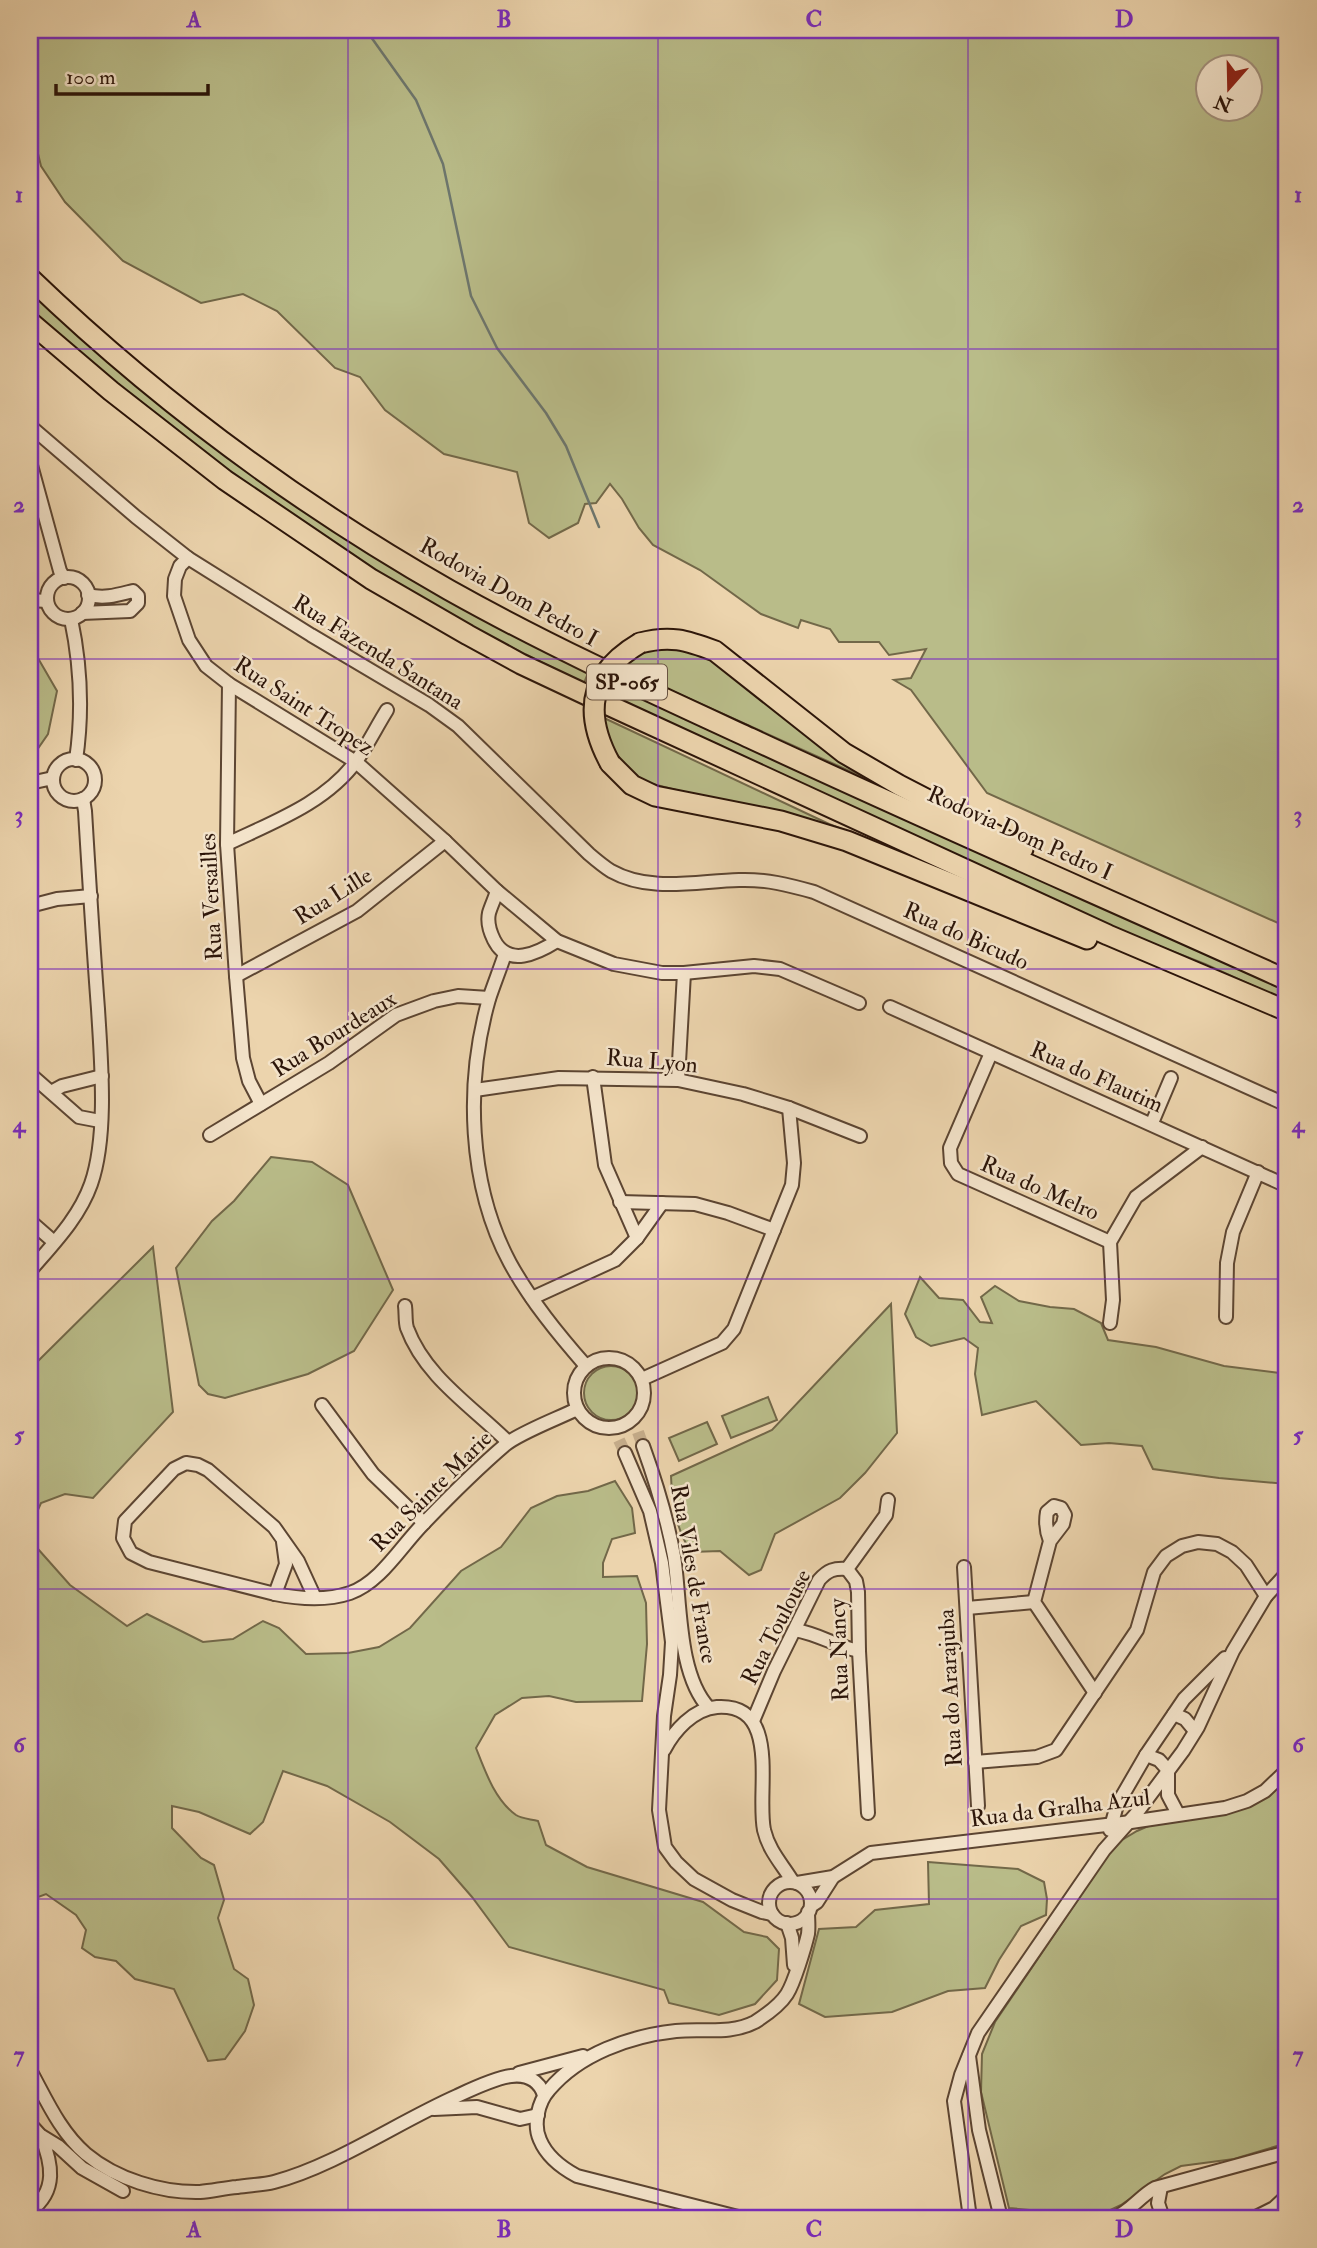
<svg xmlns="http://www.w3.org/2000/svg" width="1317" height="2248" viewBox="0 0 1317 2248" font-family="'IM FELL Double Pica',serif">
<rect width="100%" height="100%" fill="#ecd4ad"/>
<filter id="stains"><feTurbulence type="fractalNoise" baseFrequency=".00286" numOctaves="4"/><feColorMatrix values="0 0 0 0 .2 0 0 0 0 .09 0 0 0 0 .02 0 0 0 .5 -.17"/></filter>
<radialGradient id="worn" r=".72"><stop offset=".6" stop-color="#630" stop-opacity="0"/><stop offset="1" stop-color="#630" stop-opacity=".3"/></radialGradient>
<g fill="#b9bc89" stroke="#726849" stroke-width="2" fill-rule="evenodd">
<path d="M30,30H1287V927L987,793L911,690L894,680L911,678L926,649L889,655L879,642H839L830,629L801,620L798,628L761,614L700,570L653,545L639,528L622,499L610,484L596,503L585,504L578,523L549,538L529,523L517,472L444,454L385,410L360,377L335,368L277,311L243,294L201,303L123,261L65,202L41,166L30,121ZM1208,66H1250V108H1208Z"/>
<path d="M30,288L200,432L589,671L584,683C543,663 501,643 460,621C306,535 160,428 30,308Z"/>
<path d="M663,646L690,650L717,662L894,791L619,667L639,653Z"/>
<path d="M30,650L35,653L57,691L48,734L30,760Z"/>
<path d="M610,680C835,783 1059,890 1287,988V1001L1205,964L1123,932L604,695Z"/>
<path d="M602,717L829,824L867,839L645,782C615,764 613,748 602,717Z"/>
<path d="M271,1157L312,1162L348,1185L393,1290L354,1351L308,1374L225,1398L208,1394L199,1385L176,1268L212,1221L234,1201Z"/>
<path d="M153,1247L173,1412L93,1498L65,1494L41,1503L30,1528V1369Z"/>
<path d="M920,1277L939,1298L963,1300L980,1322L992,1323L981,1297L995,1286L1019,1301L1050,1307L1074,1309L1101,1323L1108,1340L1156,1347L1224,1366L1287,1374V1484L1219,1478L1153,1469L1142,1446L1109,1443L1081,1445L1036,1401L982,1415L975,1374L978,1348L964,1338L931,1346L916,1337L905,1314Z"/>
<path d="M891,1304L897,1433L865,1473L840,1498L775,1534L761,1570L749,1575L720,1551L691,1552C676,1529 672,1504 671,1476L772,1430Z"/>
<circle cx="611" cy="1393" r="27"/>
<path d="M768,1397L777,1420L731,1438L722,1416Z"/>
<path d="M707,1422L717,1444L679,1461L669,1438Z"/>
<path d="M615,1481L632,1508L635,1533L612,1539L603,1563V1577L637,1576L646,1603L647,1644L642,1701L576,1702L549,1696L522,1698L495,1715L476,1748C485,1771 495,1800 516,1815C522,1819 531,1819 538,1821L546,1845L587,1867L703,1902L744,1932L767,1937L779,1949L777,1980L755,2004L719,2015L669,2003L664,1990L509,1947L472,1897L439,1859L390,1822L327,1786L283,1771L263,1822L250,1834L199,1812L172,1806V1828L201,1858L214,1865L224,1900L218,1918L234,1969L248,1979L254,2005L245,2031L225,2059L208,2061L174,1989L135,1979L116,1961L95,1957L82,1948L86,1930L76,1915L46,1894L30,1900V1540L70,1585L127,1626L147,1614L203,1642L233,1639L263,1621L279,1628L306,1654L348,1653L379,1647L410,1628L461,1571L501,1547L531,1508L557,1496L588,1491Z"/>
<path d="M1287,1779V2143L1234,2159L1181,2166L1165,2174L1121,2205L1104,2213L1073,2214L1009,2208L981,2092L982,2054L995,2022L1108,1855L1122,1840L1137,1831L1162,1820L1244,1808Z"/>
<path d="M928,1862L1018,1869L1044,1882L1047,1899L1046,1915L1021,1926L999,1960L985,1988L948,1991L892,2012L825,2017L799,2004L819,1929L856,1927L875,1910L929,1904Z"/>
</g>
<g fill="none" stroke-linecap="round" stroke-linejoin="round">
<path stroke="#6d766d" stroke-width="2.5" d="M366,30L416,100L443,164L471,296L497,348L546,413L566,446L599,527"/>
<g stroke="#c6ae8c" stroke-width="12" stroke-dasharray="12 6" stroke-linecap="butt">
<path d="M638,1432L643,1446"/>
<path d="M619,1440L625,1453"/>
</g>
<defs>
<g id="minor">
<path d="M30,426L136,517L188,558L311,635L429,705L458,726L589,854C596,860 603,866 611,871C650,893 697,881 739,880C766,879 789,885 814,892L1287,1105"/>
<path d="M31,465L60,571L64,578"/>
<path d="M188,558L180,566L175,579L174,596L189,640L206,666L229,684L356,762L445,841L497,891L557,941L614,964L662,973H684L754,966L780,969L859,1003"/>
<circle cx="68" cy="598" r="21"/>
<path d="M30,600L47,601"/>
<path d="M82,613L130,611L138,603V596L133,591C117,595 105,599 88,595"/>
<path d="M71,619C81,666 83,712 76,760"/>
<path d="M229,684L227,844L236,976L243,1058L249,1081L261,1104"/>
<circle cx="74" cy="780" r="21"/>
<path d="M30,783L53,778"/>
<path d="M227,844C273,822 326,803 357,760C368,744 377,726 387,710"/>
<path d="M497,891C495,898 491,906 489,913C487,922 490,932 494,940C508,968 538,953 557,941"/>
<path d="M30,906L57,899L91,896"/>
<path d="M505,954C500,969 494,984 489,999C465,1083 468,1185 510,1263C531,1301 558,1334 586,1366"/>
<path d="M236,976L357,911L445,841"/>
<path d="M890,1007L1287,1186"/>
<path d="M991,1053L950,1148L951,1163L958,1174L1110,1242"/>
<path d="M30,1074L79,1117L100,1121"/>
<path d="M593,1077L605,1165L637,1238"/>
<path d="M678,1080L684,973"/>
<path d="M475,1090L559,1078L678,1080L743,1094L789,1108L860,1136"/>
<path d="M51,1092L62,1086L102,1076"/>
<path d="M1152,1123L1171,1078"/>
<path d="M210,1135L329,1063L396,1015L434,1001L458,996L489,998"/>
<path d="M620,1202L695,1204L728,1213L774,1230"/>
<path d="M30,1221L54,1242"/>
<path d="M30,1271C53,1244 79,1218 91,1184C108,1135 101,1060 98,1009C93,943 89,877 85,811L83,799"/>
<path d="M532,1298L615,1260L637,1238L662,1203"/>
<path d="M405,1306C406,1313 405,1322 407,1328C425,1377 473,1407 508,1442"/>
<path d="M1226,1317L1227,1263L1233,1232L1258,1172"/>
<path d="M1110,1323L1113,1300L1110,1242L1136,1197L1202,1147"/>
<circle cx="609" cy="1393" r="35"/>
<path d="M642,1379L722,1343L734,1329L792,1185L794,1163L789,1108"/>
<path d="M322,1405L373,1474L424,1523"/>
<path d="M643,1446C656,1482 667,1518 674,1556C681,1600 677,1674 709,1708"/>
<path d="M625,1453L650,1511L662,1563L672,1642L670,1675L664,1716L659,1810L665,1847L676,1862L694,1879L732,1900L762,1912L772,1914"/>
<path d="M1050,1541C1046,1531 1045,1523 1047,1512L1054,1506L1061,1508L1065,1515L1063,1524L1050,1541L1034,1602L1095,1693"/>
<path d="M964,1567L978,1806"/>
<path d="M275,1594L286,1564L283,1542"/>
<path d="M315,1598L298,1561L274,1527L208,1470L198,1465L186,1463L174,1469L125,1521L123,1538L131,1553L149,1562L275,1594C300,1599 326,1601 350,1593C381,1582 401,1546 424,1523C449,1497 477,1469 505,1445C519,1433 559,1418 577,1409"/>
<path d="M967,1608L1034,1602"/>
<path d="M795,1630C819,1634 835,1646 859,1651"/>
<path d="M1174,1714L1185,1719L1195,1731"/>
<path d="M753,1721L774,1671L819,1580C828,1570 834,1568 847,1569"/>
<path d="M664,1750C674,1731 693,1709 717,1707C782,1703 756,1791 764,1830C769,1851 782,1864 793,1882"/>
<path d="M1146,1755L1159,1760L1168,1770V1795L1178,1814"/>
<path d="M975,1762L1037,1757L1056,1750L1137,1630L1154,1572L1166,1556L1182,1546L1198,1542L1217,1544L1232,1552L1246,1565L1266,1596"/>
<path d="M868,1813L859,1651L858,1592L856,1581L847,1569L886,1515L888,1500"/>
<path d="M1110,1830L1117,1805L1146,1755L1184,1699L1225,1658"/>
<circle cx="790" cy="1903" r="21"/>
<path d="M797,1883L833,1877L871,1853L1131,1822L1225,1808L1247,1801L1265,1791L1287,1770"/>
<path d="M811,1906L817,1902L833,1877"/>
<path d="M787,1923L792,1938L794,1965"/>
<path d="M969,2056L979,2130L1001,2218"/>
<path d="M30,2070C46,2099 60,2132 86,2154C116,2179 161,2193 200,2192C212,2191 225,2188 237,2187C249,2185 262,2185 274,2182C335,2166 398,2122 457,2096C472,2089 495,2078 511,2076C527,2074 539,2080 544,2095"/>
<path d="M519,2073L583,2056"/>
<path d="M434,2109L477,2107L520,2119L538,2115"/>
<path d="M30,2124L40,2135L58,2146L82,2168L123,2191"/>
<path d="M1161,2187L1158,2203L1163,2218"/>
<path d="M30,2211C58,2191 52,2163 41,2136"/>
<path d="M742,2218L577,2176C562,2168 547,2157 540,2140C533,2125 538,2102 549,2090C579,2054 630,2036 676,2031C703,2028 730,2035 755,2022C766,2015 780,2005 787,1994C794,1983 805,1947 808,1934C809,1927 808,1919 808,1912"/>
<path d="M970,2218L954,2101L961,2075L978,2033L1104,1850L1136,1814L1183,1751L1198,1727L1233,1651L1266,1596L1287,1573"/>
<path d="M1114,2218C1131,2211 1140,2196 1155,2188L1287,2152"/>
<path d="M1254,2218L1274,2208L1287,2196"/>
</g>
<g id="highway">
<path d="M30,278C156,399 298,504 449,590C547,645 648,691 750,738C928,821 1108,899 1287,980"/>
<path d="M30,322L111,391L225,480L371,579L468,635L521,664L606,704L1108,935L1287,1011"/>
<path d="M640,643C670,635 686,640 715,651L844,753L899,785L1023,849"/>
<path d="M610,763L632,785L655,796L781,821L847,841L1087,939"/>
</g>
</defs>
<use href="#minor" stroke="#5c4532" stroke-width="16"/>
<use href="#highway" stroke="#2c1509" stroke-width="23"/>
<use href="#minor" stroke="#f3e3ca" stroke-width="12"/>
<use href="#highway" stroke="#ecd4ad" stroke-width="19"/>
<defs>
<path id="highway-bridge" d="M610,763C583,713 589,673 640,643"/>
</defs>
<use href="#highway-bridge" stroke="#2c1509" stroke-width="23" stroke-linecap="butt"/>
<use href="#highway-bridge" stroke="#ecd4ad" stroke-width="19"/>
</g>
<path fill="none" stroke="#7b2cbf" stroke-width="2" stroke-opacity="0.55" d="M348,30V2218M658,30V2218M968,30V2218M30,349H1287M30,659H1287M30,969H1287M30,1279H1287M30,1589H1287M30,1899H1287"/>
<g text-anchor="middle" dominant-baseline="central" stroke-width="5" stroke-linejoin="round" paint-order="stroke">
<rect fill="#f3e3ca" stroke="#685343" stroke-width="2" x="587" y="664.5" width="80" height="35" rx="5"/>
<g font-size="21" font-weight="bold" fill="#2c1509">
<text x="627" y="682">SP-065</text>
</g>
<g font-size="23" fill="#2c1509" stroke="#f3e3ca">
<text transform="translate(509 592) rotate(29)">Rodovia Dom Pedro I</text>
<text transform="translate(378 652) rotate(32)">Rua Fazenda Santana</text>
<text transform="translate(304 706) rotate(33)">Rua Saint Tropez</text>
<text transform="translate(1020 833) rotate(24)">Rodovia Dom Pedro I</text>
<text transform="translate(333 896) rotate(-32)">Rua Lille</text>
<text transform="translate(211 897) rotate(-93)">Rua Versailles</text>
<text transform="translate(966 936) rotate(24)">Rua do Bicudo</text>
<text transform="translate(334 1034) rotate(-32)">Rua Bourdeaux</text>
<text transform="translate(652 1061) rotate(5)">Rua Lyon</text>
<text transform="translate(1097 1077) rotate(24)">Rua do Flautim</text>
<text transform="translate(1040 1188) rotate(24)">Rua do Melro</text>
<text transform="translate(431 1491) rotate(-45)">Rua Sainte Marie</text>
<text transform="translate(694 1574) rotate(80)">Rua Viles de France</text>
<text transform="translate(776 1627) rotate(-63)">Rua Toulouse</text>
<text transform="translate(839 1650) rotate(-92)">Rua Nancy</text>
<text transform="translate(950 1688) rotate(-93)">Rua do Ararajuba</text>
<text transform="translate(1060 1808) rotate(-7)">Rua da Gralha Azul</text>
</g>
</g>
<rect width="1317" height="2248" fill="none" stroke="#ecd4ad" stroke-width="77"/>
<g transform="translate(1229 88) rotate(200)"><circle r="33" fill="#f3e3ca" stroke="#a3917d" stroke-width="2"/>
<path d="M0-5L12 26L0 18L-12 26Z" fill="#8f2418"/>
<text y="-10" font-size="19" font-weight="bold" text-anchor="middle" fill="#2c1509">N</text>
</g>
<path d="M56 84v10h152v-10" fill="none" stroke="#2c1509" stroke-width="3.5"/>
<text x="66" y="84" font-size="21" fill="#2c1509" stroke="#f3e3ca" stroke-width="5" paint-order="stroke">100 m</text>
<rect x="38" y="38" width="1240" height="2172" fill="none" stroke="#7b2cbf" stroke-width="2.5"/>
<g font-size="23" text-anchor="middle" font-weight="bold" fill="#7b2cbf">
<text x="194" y="27">A</text>
<text x="504" y="27">B</text>
<text x="814" y="27">C</text>
<text x="1124" y="27">D</text>
<text x="19" y="202">1</text>
<text x="1298" y="202">1</text>
<text x="19" y="512">2</text>
<text x="1298" y="512">2</text>
<text x="19" y="822">3</text>
<text x="1298" y="822">3</text>
<text x="19" y="1132">4</text>
<text x="1298" y="1132">4</text>
<text x="19" y="1442">5</text>
<text x="1298" y="1442">5</text>
<text x="19" y="1752">6</text>
<text x="1298" y="1752">6</text>
<text x="19" y="2062">7</text>
<text x="1298" y="2062">7</text>
<text x="194" y="2237">A</text>
<text x="504" y="2237">B</text>
<text x="814" y="2237">C</text>
<text x="1124" y="2237">D</text>
</g>
<rect width="100%" height="100%" filter="url(#stains)"/>
<rect width="100%" height="100%" fill="url(#worn)"/>
</svg>
